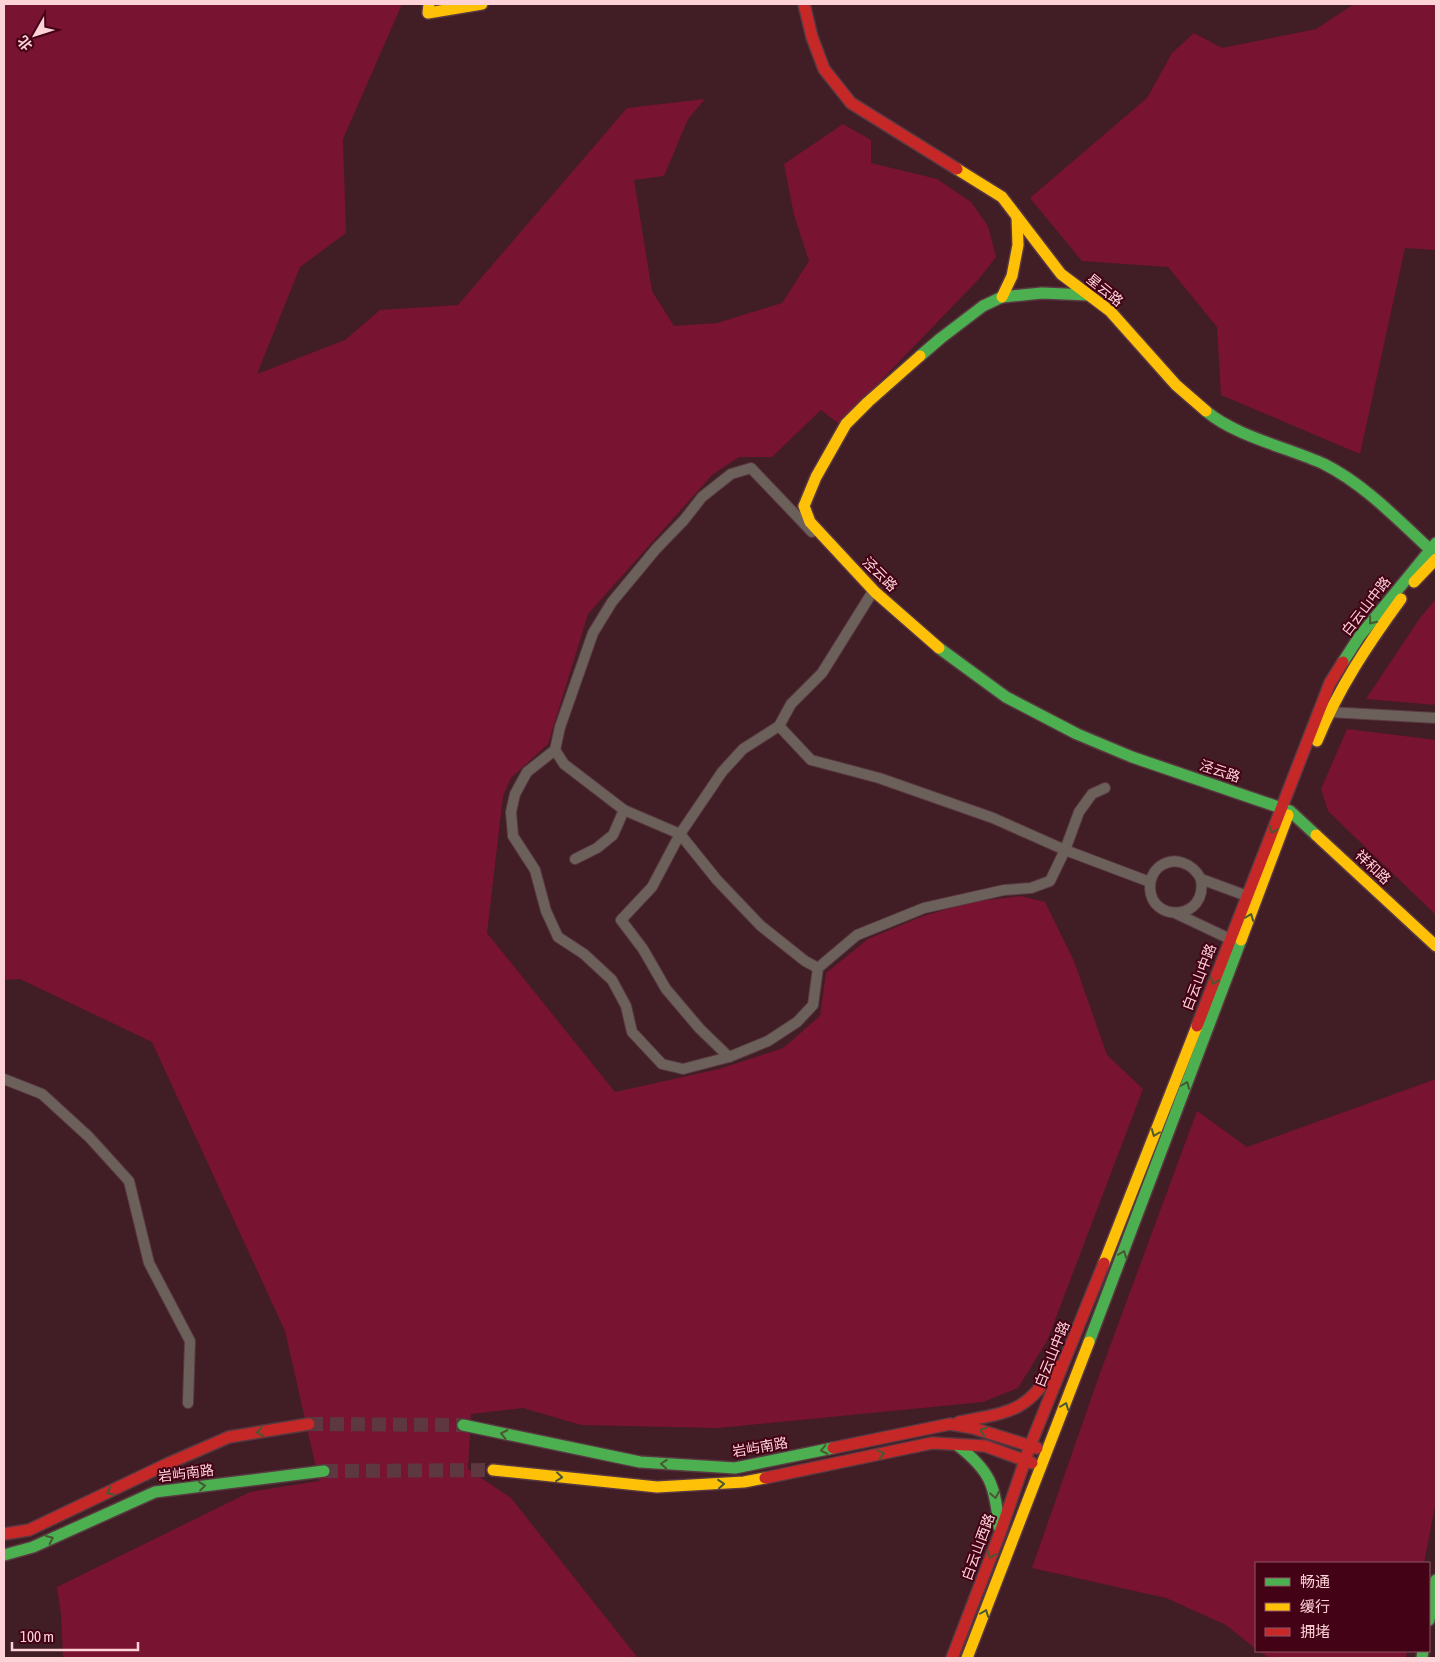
<svg xmlns="http://www.w3.org/2000/svg" width="1440" height="1662" viewBox="0 0 1440 1662" font-family="'Asap Condensed','Noto Sans SC',sans-serif">
<rect width="100%" height="100%" fill="#411d26"/>
<g fill="#781331">
<path d="M4,4H402L343,139L346,233L300,267L257,374L345,340L380,310L458,305L627,108L705,99L688,119L664,176L634,180L652,291L674,326L717,323L782,303L809,261L794,215L784,164L843,124L871,140V163L937,179L971,202L988,226L996,257L978,280L839,424L821,410L772,457H739L712,475L588,614L548,744L511,778L503,796L487,933L615,1092L719,1069L783,1048L820,1016L826,973L868,939L923,916L972,902L1021,896L1045,902L1074,961L1107,1055L1143,1089L1047,1341L1018,1388L983,1402L718,1428L581,1425L523,1408L471,1414L468,1469L511,1498L638,1658H63L61,1614L57,1587L250,1492L319,1481L285,1331L152,1042L20,979L4,980Z"/>
<path d="M1354,4H1436V250L1405,248L1360,454L1221,395L1217,327L1168,267L1082,261L1030,198L1147,98L1172,53L1194,33L1222,48L1316,29Z"/>
<path d="M1436,599V705L1366,699L1420,618Z"/>
<path d="M1347,729L1436,740V915L1328,811L1321,789Z"/>
<path d="M1436,1079V1501L1424,1563H1256V1649L1226,1625L1166,1598L1032,1568L1099,1376L1197,1111L1247,1147Z"/>
<path d="M1259,1651H1407L1406,1658H1269Z"/>
</g>
<g fill="none" stroke-linecap="round" stroke-linejoin="round">
<g stroke="#5d3841" stroke-width="14" stroke-dasharray="14 7" stroke-linecap="butt">
<path d="M309,1424L463,1425"/>
<path d="M324,1471L493,1470"/>
</g>
<defs>
<g id="street">
<path d="M812,532L751,468L731,474L702,497L684,520L656,549L612,602L593,633L560,727L555,750L527,772L515,794L511,812L513,836L535,870L546,911L558,937L584,954L612,980L626,1006L632,1032L662,1064L683,1069L729,1057L768,1041L797,1022L813,1005L818,968L857,935L924,908L1004,890L1031,888L1050,881L1065,850L1079,812L1092,794L1105,788"/>
<path d="M1329,712L1436,718"/>
<path d="M779,726L811,760L879,778L993,818L1065,850L1150,882"/>
<path d="M555,750L564,764L624,810L680,834L717,880L761,926L805,961L818,968"/>
<path d="M575,859L597,848L613,835L624,810"/>
<path d="M1201,879C1208,921 1151,923 1150,888C1150,880 1153,872 1159,867C1175,855 1193,864 1201,879L1247,896"/>
<path d="M1175,913L1230,939"/>
<path d="M729,1057L700,1029L666,989L643,949L621,920L652,887L680,834L722,772L743,749L779,726L791,704L822,673L870,596L875,592"/>
<path d="M4,1079L42,1094L89,1137L129,1181L149,1263L190,1341L188,1403"/>
</g>
<g id="fast">
<path d="M920,356L941,338L983,306L1002,297L1042,293L1088,295"/>
<path d="M1206,411C1235,436 1289,448 1324,464C1366,485 1401,523 1436,555"/>
<path d="M939,648L1006,697L1077,734L1132,757L1290,811L1316,835"/>
<path d="M1343,662L1359,637L1436,543"/>
<path d="M1089,1342L1241,940"/>
<path d="M463,1425L640,1462L735,1468L833,1448"/>
<path d="M957,1445C991,1471 995,1486 999,1527"/>
<path d="M4,1555L33,1547L155,1492L324,1471"/>
<path d="M1429,1620L1436,1580"/>
<path d="M1422,1658L1423,1651"/>
</g>
<g id="slow">
<path d="M429,4L428,13L482,4"/>
<path d="M957,169L1002,197L1061,274L1110,311L1176,385L1206,411"/>
<path d="M1002,297L1012,276L1018,245L1017,217"/>
<path d="M920,356L868,402L846,424L816,477L804,506L810,522L875,592L939,648"/>
<path d="M1414,582L1436,559"/>
<path d="M1317,741C1338,689 1368,644 1401,599"/>
<path d="M1316,835L1436,946"/>
<path d="M1241,940L1288,815"/>
<path d="M1104,1263L1197,1026"/>
<path d="M493,1470L657,1487L744,1482L765,1478"/>
<path d="M967,1658L1089,1342"/>
</g>
<g id="jam">
<path d="M804,4L812,37L824,69L851,103L957,169"/>
<path d="M1197,1026L1330,683L1343,662"/>
<path d="M959,1422C1009,1412 1028,1413 1055,1365"/>
<path d="M833,1448L950,1424L973,1428L1037,1448"/>
<path d="M765,1478L932,1443L985,1446L1032,1463"/>
<path d="M4,1534L29,1530L167,1464L229,1437L309,1424"/>
<path d="M952,1658L1000,1533L1030,1446L1104,1263"/>
</g>
</defs>
<use href="#street" stroke="#593941" stroke-width="12"/>
<use href="#fast" stroke="#593941" stroke-width="14"/>
<use href="#slow" stroke="#593941" stroke-width="14"/>
<use href="#jam" stroke="#593941" stroke-width="14"/>
<use href="#street" stroke="#6c605b" stroke-width="10"/>
<use href="#fast" stroke="#4caf50" stroke-width="11"/>
<use href="#slow" stroke="#ffc107" stroke-width="11"/>
<use href="#jam" stroke="#c62828" stroke-width="11"/>
</g>
<defs><path id="oneway-chevron" d="M-2-3.5L2.5 0L-2 3.5" fill="none" stroke-width="1.6" stroke-linecap="round" stroke-linejoin="round" transform="scale(1.25)"/></defs>
<g stroke="#485833">
<use href="#oneway-chevron" transform="translate(1372 621) rotate(129)"/>
<use href="#oneway-chevron" transform="translate(1273 830) rotate(111)"/>
<use href="#oneway-chevron" transform="translate(1250 917) rotate(-69)"/>
<use href="#oneway-chevron" transform="translate(1214 981) rotate(111)"/>
<use href="#oneway-chevron" transform="translate(1186 1085) rotate(-69)"/>
<use href="#oneway-chevron" transform="translate(1155 1133) rotate(111)"/>
<use href="#oneway-chevron" transform="translate(1123 1254) rotate(-69)"/>
<use href="#oneway-chevron" transform="translate(1065 1406) rotate(-69)"/>
<use href="#oneway-chevron" transform="translate(983 1431) rotate(-162)"/>
<use href="#oneway-chevron" transform="translate(260 1432) rotate(171)"/>
<use href="#oneway-chevron" transform="translate(504 1434) rotate(-168)"/>
<use href="#oneway-chevron" transform="translate(824 1450) rotate(168)"/>
<use href="#oneway-chevron" transform="translate(881 1454) rotate(-12)"/>
<use href="#oneway-chevron" transform="translate(664 1464) rotate(-176)"/>
<use href="#oneway-chevron" transform="translate(559 1477) rotate(6)"/>
<use href="#oneway-chevron" transform="translate(721 1484) rotate(-5)"/>
<use href="#oneway-chevron" transform="translate(202 1486) rotate(-7)"/>
<use href="#oneway-chevron" transform="translate(110 1492) rotate(154)"/>
<use href="#oneway-chevron" transform="translate(995 1495) rotate(79)"/>
<use href="#oneway-chevron" transform="translate(50 1539) rotate(-25)"/>
<use href="#oneway-chevron" transform="translate(991 1555) rotate(111)"/>
<use href="#oneway-chevron" transform="translate(985 1613) rotate(-69)"/>
</g>
<g text-anchor="middle" dominant-baseline="central" stroke-width="4" stroke-linejoin="round" paint-order="stroke">
<g font-size="14" fill="#fed3d8" stroke="#440216">
<text transform="translate(1105 290) rotate(39)">星云路</text>
<text transform="translate(880 574) rotate(45)">泾云路</text>
<text transform="translate(1366 606) rotate(-52)">白云山中路</text>
<text transform="translate(1220 771) rotate(18)">泾云路</text>
<text transform="translate(1373 867) rotate(43)">祥和路</text>
<text transform="translate(1199 977) rotate(-69)">白云山中路</text>
<text transform="translate(1052 1354) rotate(-68)">白云山中路</text>
<text transform="translate(760 1447) rotate(-10)">岩屿南路</text>
<text transform="translate(186 1473) rotate(-7)">岩屿南路</text>
<text transform="translate(978 1547) rotate(-70)">白云山西路</text>
</g>
</g>
<rect width="1440" height="1662" fill="none" stroke="#fed3d8" stroke-width="10"/>
<rect x="1255" y="1562" width="175" height="90" fill="#440216" stroke="#8e5664"/>
<rect x="1265" y="1578" width="25" height="8" fill="#4caf50" stroke="#8e5664"/>
<text x="1300" y="1587" font-size="15" fill="#fed3d8">畅通</text>
<rect x="1265" y="1603" width="25" height="8" fill="#ffc107" stroke="#8e5664"/>
<text x="1300" y="1612" font-size="15" fill="#fed3d8">缓行</text>
<rect x="1265" y="1628" width="25" height="8" fill="#c62828" stroke="#8e5664"/>
<text x="1300" y="1637" font-size="15" fill="#fed3d8">拥堵</text>
<g transform="translate(35 35) rotate(231)" stroke="#440216" stroke-width="4" paint-order="stroke">
<path d="M0-4L9 19L0 12L-9 19Z" fill="#fed3d8"/>
<text y="-8" font-size="14" font-weight="bold" text-anchor="middle" fill="#fed3d8">北</text>
</g>
<path d="M12 1642v8h126v-8" fill="none" stroke="#fed3d8" stroke-width="2.5"/>
<text x="20" y="1642" font-size="15" fill="#fed3d8" stroke="#440216" stroke-width="4" paint-order="stroke">100 m</text>
</svg>
